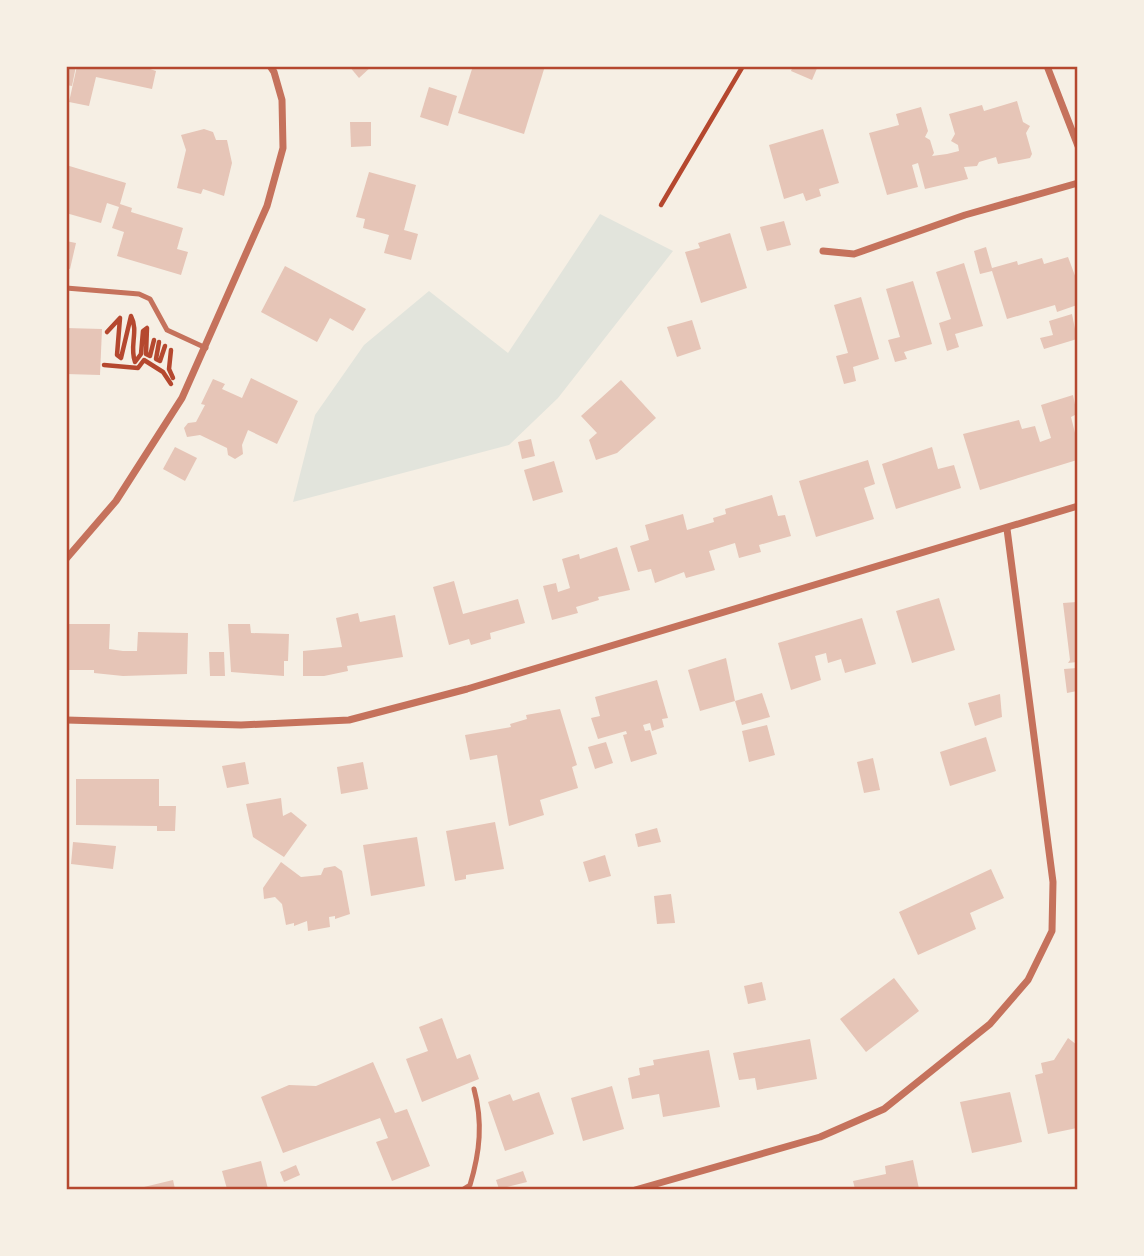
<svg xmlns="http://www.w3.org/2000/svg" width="1144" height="1256" viewBox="0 0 1144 1256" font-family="'Sofia Sans Condensed',sans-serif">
<rect width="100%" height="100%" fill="#f6efe4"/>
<path fill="#e2e4dc" d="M600,214L673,251L558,398L509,445L293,502L315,415L364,345L429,291L508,353Z"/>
<g fill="#e6c5b7">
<path d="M66,66H76L72,86L66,85Z"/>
<path d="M77,66H151L150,69L156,71L152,89L96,77L89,106L69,102Z"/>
<path d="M349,66H372L359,78Z"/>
<path d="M473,66H545L524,134L458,113Z"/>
<path d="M793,66H818L812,80L791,71Z"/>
<path d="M429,87L457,96L448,126L420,117Z"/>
<path d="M1017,101L1023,122L1030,126L1026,133L1032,154L1030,158L998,164L996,157L979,162L977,166L964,167L968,179L925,189L918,163L912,165L918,187L887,195L869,133L899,125L896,114L921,107L928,131L925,137L930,140L934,153L932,156L947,154L959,151L958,145L951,141L955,134L949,114L982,105L984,111Z"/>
<path d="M350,122H371V146L351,147Z"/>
<path d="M204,129L213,132L216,140H227L232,163L224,196L203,189L201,194L177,188L186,150L181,135Z"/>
<path d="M823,129L839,183L819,189L821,196L806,201L803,193L784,199L769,145Z"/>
<path d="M66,165L126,183L120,204L132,208L131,212L183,228L177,249L188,252L181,275L117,256L124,232L112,228L119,207L107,203L101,223L66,213Z"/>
<path d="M369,172L416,185L404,230L418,234L411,260L384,253L389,235L363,228L365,219L356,217Z"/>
<path d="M784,221L791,245L767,251L760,227Z"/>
<path d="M730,233L747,288L701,303L685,252L700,248L698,243Z"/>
<path d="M66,241L76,243L70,269L66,268Z"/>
<path d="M986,247L992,268L1017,261L1018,265L1042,258L1044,264L1068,257L1077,281V305L1057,312L1055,305L1007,319L992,271L980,274L974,251Z"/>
<path d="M964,263L983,326L955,334L959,347L947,351L939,323L951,319L936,272Z"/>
<path d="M285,266L366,309L353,331L330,318L317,342L261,312Z"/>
<path d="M913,281L932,344L904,352L907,359L895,362L888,340L900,337L886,289Z"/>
<path d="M861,297L879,359L853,367L856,381L844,384L836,356L848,353L834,305Z"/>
<path d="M1072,314L1077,339L1044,349L1040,338L1053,335L1049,321Z"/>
<path d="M692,320L701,349L677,357L667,327Z"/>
<path d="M66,328L102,329L100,375L66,374Z"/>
<path d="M251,378L298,401L277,444L248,430L242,445L243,454L235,459L228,455L227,448L200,435L187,437L184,428L188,423L196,422L205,405L201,404L213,379L225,384L222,389L242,398Z"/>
<path d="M621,380L656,418L617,453L596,460L589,440L597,433L581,416Z"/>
<path d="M1073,395L1077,414L1071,417L1077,441V460L980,490L963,434L1019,420L1022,429L1035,426L1040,442L1051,438L1041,405Z"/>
<path d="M531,439L535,456L522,459L518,442Z"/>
<path d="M175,447L197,458L185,481L163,469Z"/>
<path d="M932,447L938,469L954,465L961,488L896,509L882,464Z"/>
<path d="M868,460L875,484L864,488L874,519L816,537L799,481Z"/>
<path d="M554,461L563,492L533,501L524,470Z"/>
<path d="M772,495L778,516L785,515L791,536L759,545L761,552L739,558L735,543L709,551L715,570L686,578L684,572L655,583L651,569L638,572L630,546L649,540L645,525L683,514L687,530L714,522L713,518L726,514L725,509Z"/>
<path d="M617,547L630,590L598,597L599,600L576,607L578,613L552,620L543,586L556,583L558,592L570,588L562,559L579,554L580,559Z"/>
<path d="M454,581L463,614L518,599L525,623L490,633L491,639L471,645L469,639L449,645L433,587Z"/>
<path d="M939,598L955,650L912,663L896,611Z"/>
<path d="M1077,602V662L1068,663L1070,660L1063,603Z"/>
<path d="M358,613L360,622L395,615L403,657L347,666L348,671L324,676H303V651L342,647L336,618Z"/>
<path d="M862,618L876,664L845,673L841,659L828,663L826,653L815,656L821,680L791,690L778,643Z"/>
<path d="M66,624H110L109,649L123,651H137L138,632L188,633L187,674L123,676L94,673V670H66Z"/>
<path d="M228,624H250L251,633L289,634L288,661H284V676L231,672Z"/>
<path d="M209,652H224L225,676H210Z"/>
<path d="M726,658L735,701L700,711L688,670Z"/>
<path d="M1077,668V691L1067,693L1064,669Z"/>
<path d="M657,680L668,718L662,719L664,727L652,731L650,723L643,725L645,731L650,730L657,754L631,762L623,735L627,734L626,731L598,739L591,718L600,716L595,697Z"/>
<path d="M762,693L770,717L742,725L735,701Z"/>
<path d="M1000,694L1002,717L975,726L968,703Z"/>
<path d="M560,709L577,765L572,767L578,788L540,800L544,815L509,826L497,755L470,760L465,735L511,727L510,724L527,719L526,715Z"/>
<path d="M767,725L775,755L749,762L742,731Z"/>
<path d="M986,737L996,771L950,786L940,752Z"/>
<path d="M606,742L613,763L595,769L588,747Z"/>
<path d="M873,758L880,790L864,793L857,762Z"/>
<path d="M245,762L249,784L227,788L222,766Z"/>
<path d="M363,762L368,789L341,794L337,767Z"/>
<path d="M76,779H159V806H176L175,831H157V826L76,825Z"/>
<path d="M281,798L283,816L291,812L307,825L284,857L253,837L246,804Z"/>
<path d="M495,822L504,869L466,875V879L455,881L446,831Z"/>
<path d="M657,828L661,842L638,847L635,834Z"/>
<path d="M417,837L425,886L371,896L363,845Z"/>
<path d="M73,842L116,846L113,869L71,864Z"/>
<path d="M605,855L611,876L589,882L583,862Z"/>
<path d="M281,862L301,877L321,875L324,868L335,866L342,871L350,914L335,919V916L329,917L330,927L308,931L307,921L294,926V923L286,925L282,904L275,897L264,899L263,888Z"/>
<path d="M991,869L1004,898L970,913L976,929L918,955L899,912Z"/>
<path d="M671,894L675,923L657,924L654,896Z"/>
<path d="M894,978L919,1011L866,1052L840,1019Z"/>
<path d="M762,982L766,1000L748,1004L744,986Z"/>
<path d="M442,1018L457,1059L470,1054L479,1079L422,1102L406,1059L428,1051L419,1027Z"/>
<path d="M1068,1038L1077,1045V1128L1048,1134L1035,1075L1043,1073L1041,1063L1054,1060Z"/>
<path d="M810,1039L817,1079L757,1090L755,1078L739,1080L733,1053Z"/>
<path d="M709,1050L720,1107L663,1117L659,1094L632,1099L628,1078L640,1075L639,1068L654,1065L653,1060Z"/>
<path d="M373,1062L395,1113L407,1109L430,1166L392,1181L376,1142L388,1138L380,1118L283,1153L261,1097L289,1085L316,1086Z"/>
<path d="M612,1086L624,1129L583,1141L571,1098Z"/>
<path d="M539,1092L554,1134L505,1151L488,1102L510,1094L513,1101Z"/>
<path d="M1010,1092L1022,1142L972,1153L960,1102Z"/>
<path d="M913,1160L919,1189H855L853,1181L886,1174L885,1166Z"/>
<path d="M261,1161L268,1189H227L222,1171Z"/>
<path d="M296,1165L300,1175L284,1182L280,1172Z"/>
<path d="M523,1171L527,1182L499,1189L496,1180Z"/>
<path d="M173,1180L175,1189H144V1187Z"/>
</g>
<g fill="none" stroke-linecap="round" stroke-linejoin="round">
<g stroke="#b5482f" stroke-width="4.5">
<path d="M661,205L743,66"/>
<path d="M107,332L120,318L117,355L121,358L131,316C139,331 129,346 135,362L141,354L143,331L147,328L146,354L150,356L154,340"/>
<path d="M159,342L156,359L160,361L165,346"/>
<path d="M171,350L169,369L173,378"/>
<path d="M104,365L138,368L144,360L163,372L171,384"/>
</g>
<g stroke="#c5725c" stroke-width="5">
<path d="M66,288L139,294L150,299L167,330L206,348"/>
<path d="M462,1190L470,1185C480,1152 483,1122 474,1089"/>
</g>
<g stroke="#c5725c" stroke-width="7">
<path d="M1047,66L1078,146"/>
<path d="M823,251L854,254L965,215L1078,183"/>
<path d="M66,559L116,501L182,398L267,206L283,148L282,100L274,72L270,66"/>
<path d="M66,720L241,725L349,720L467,689L1078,506"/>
<path d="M635,1190L820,1137L884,1109L990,1024L1028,980L1052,931L1053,882L1007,529"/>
</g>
</g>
<rect width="1144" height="1256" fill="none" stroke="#f6efe4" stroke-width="136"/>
<rect x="68" y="68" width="1008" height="1120" fill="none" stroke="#b5482f" stroke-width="2.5"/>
</svg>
